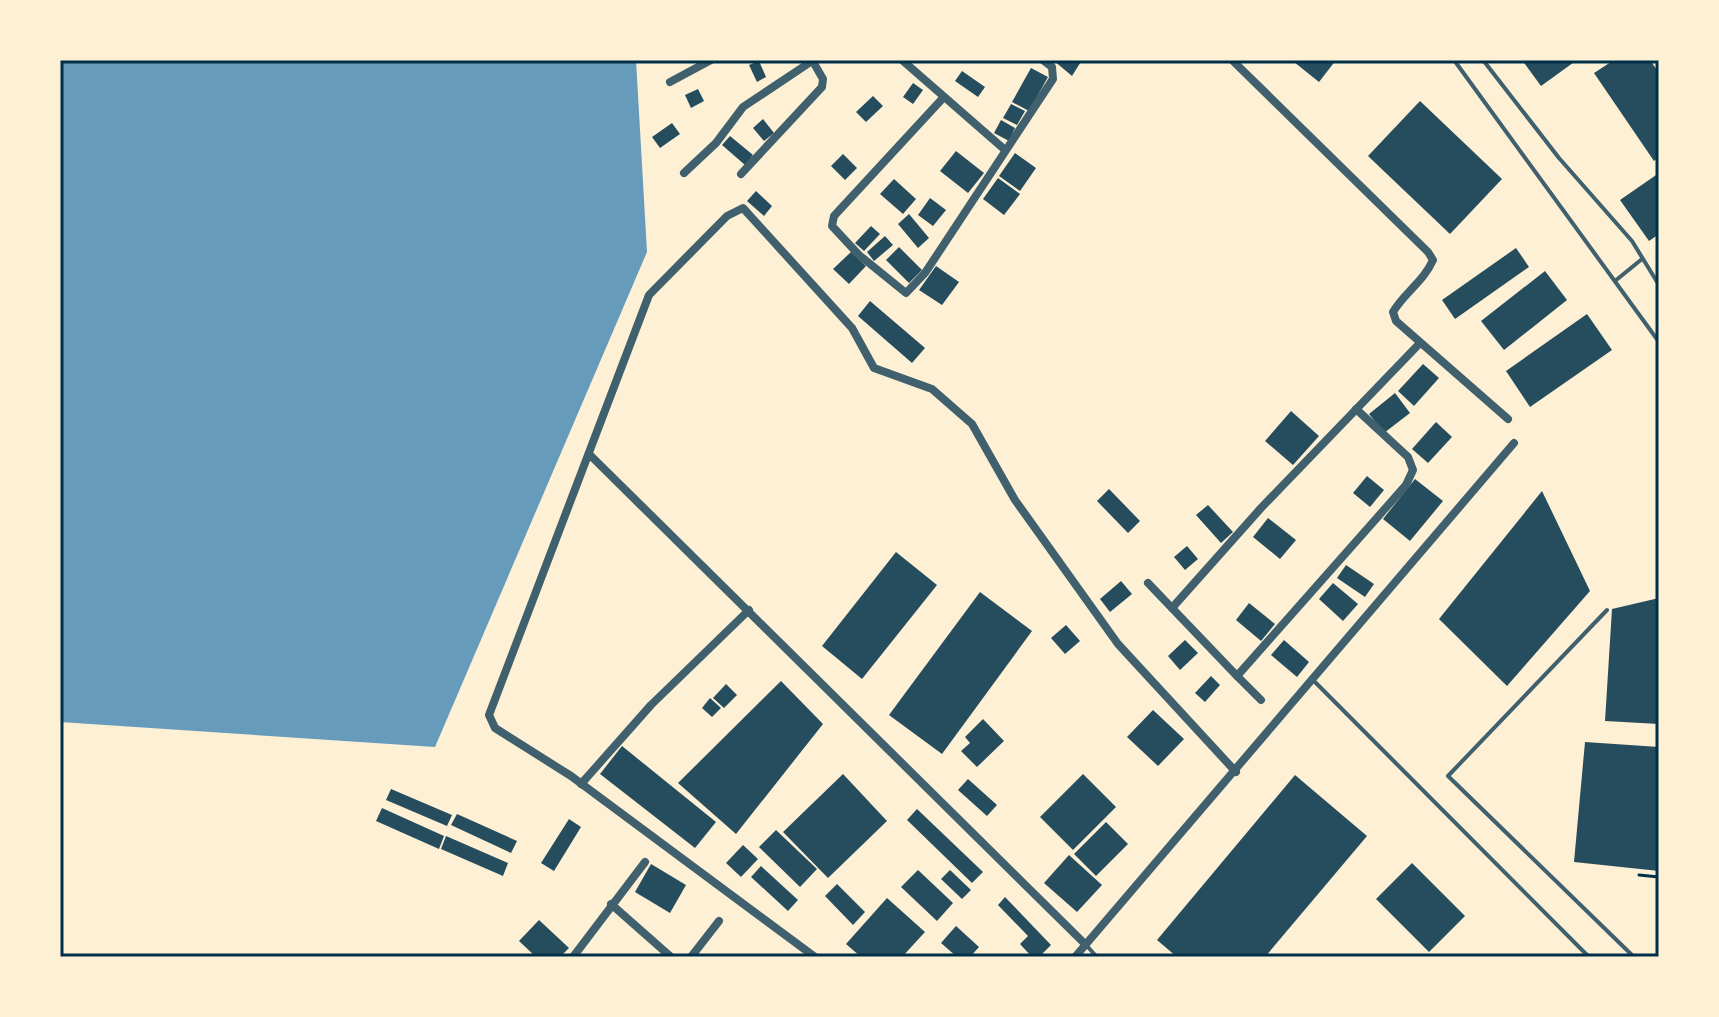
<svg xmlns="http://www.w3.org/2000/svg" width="1719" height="1017" viewBox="0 0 1719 1017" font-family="'Titillium Web',sans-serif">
<rect width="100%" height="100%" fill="#fdf0d5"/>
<path fill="#669bbc" d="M60,60H636L647,252L435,747L60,722Z"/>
<g fill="#264d5e">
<path d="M1053,60H1082L1072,76Z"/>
<path d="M1296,60H1336L1319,82L1294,62Z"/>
<path d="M1522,60H1577L1541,86Z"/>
<path d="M1614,60H1650L1659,73V157L1654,161L1594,73Z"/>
<path d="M759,61L766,77L757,82L749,65Z"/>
<path d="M1031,68L1048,77L1029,111L1012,102Z"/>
<path d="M962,71L985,87L978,97L955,81Z"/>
<path d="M913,83L923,90L913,104L903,97Z"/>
<path d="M698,89L704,101L691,108L685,95Z"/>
<path d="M873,96L883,106L866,122L856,112Z"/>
<path d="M1420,101L1502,179L1450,234L1368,156Z"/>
<path d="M1011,104L1025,111L1017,125L1003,118Z"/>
<path d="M763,119L774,133L764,141L753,128Z"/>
<path d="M1001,120L1015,128L1009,141L994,133Z"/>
<path d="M672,123L680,134L660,148L652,137Z"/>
<path d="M730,136L753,155L745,165L722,145Z"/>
<path d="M956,151L984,173L968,193L940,171Z"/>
<path d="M1015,153L1036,168L1020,191L999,176Z"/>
<path d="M843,154L857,168L845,180L831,166Z"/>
<path d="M1659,173V234L1649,241L1620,200Z"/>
<path d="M998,178L1020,194L1004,215L983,199Z"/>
<path d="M894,179L916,199L903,214L880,194Z"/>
<path d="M756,191L772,206L764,216L747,201Z"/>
<path d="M930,198L946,210L933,226L918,215Z"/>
<path d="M909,214L929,238L918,248L898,224Z"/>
<path d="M871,226L880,234L864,251L855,243Z"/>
<path d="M885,236L893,245L874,261L867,252Z"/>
<path d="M899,247L922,270L909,283L886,260Z"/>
<path d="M1516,248L1529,267L1455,319L1442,300Z"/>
<path d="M851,252L866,266L849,284L833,269Z"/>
<path d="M936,266L959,282L942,305L919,290Z"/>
<path d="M1545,271L1567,300L1504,350L1481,321Z"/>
<path d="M870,301L925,348L912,363L858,316Z"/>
<path d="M1587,314L1612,350L1530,407L1506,371Z"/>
<path d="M1423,364L1439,378L1414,406L1398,391Z"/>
<path d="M1395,393L1410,413L1384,433L1369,414Z"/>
<path d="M1291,411L1319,436L1293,465L1265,441Z"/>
<path d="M1436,422L1452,437L1428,463L1412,449Z"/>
<path d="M1367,476L1384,490L1370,507L1353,493Z"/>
<path d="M1415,479L1443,501L1410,541L1383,519Z"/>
<path d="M1109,489L1140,521L1128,533L1097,501Z"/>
<path d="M1542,491L1590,591L1507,686L1439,619Z"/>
<path d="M1208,505L1233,532L1221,543L1196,515Z"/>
<path d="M1268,518L1296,540L1280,559L1253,537Z"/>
<path d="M1187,546L1198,559L1185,570L1174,557Z"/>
<path d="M896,552L937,585L862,679L822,646Z"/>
<path d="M1346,565L1374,584L1365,597L1337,578Z"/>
<path d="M1121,581L1132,594L1110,612L1100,599Z"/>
<path d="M1333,583L1358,604L1343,621L1319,599Z"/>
<path d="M980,592L1032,631L942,754L889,715Z"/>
<path d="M1659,598V724L1605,721L1612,609Z"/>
<path d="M1249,603L1275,624L1261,641L1236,620Z"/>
<path d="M1066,625L1080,641L1065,654L1051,638Z"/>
<path d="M1185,640L1198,653L1180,670L1168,656Z"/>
<path d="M1284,640L1309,662L1297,677L1271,655Z"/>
<path d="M1211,676L1220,685L1205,702L1195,693Z"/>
<path d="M781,681L823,724L736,834L678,783Z"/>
<path d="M726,684L737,695L724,708L713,698Z"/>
<path d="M710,698L721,708L712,717L702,708Z"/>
<path d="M1153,710L1184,739L1158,766L1127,737Z"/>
<path d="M983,719L1004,741L977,767L961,751L970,743L965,737Z"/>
<path d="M1585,742L1659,747V871L1574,862Z"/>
<path d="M622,746L716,822L695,848L600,774Z"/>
<path d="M843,774L887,821L828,878L783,832Z"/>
<path d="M1083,774L1116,807L1073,850L1040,817Z"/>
<path d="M1295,775L1367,836L1265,957H1177L1157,940Z"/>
<path d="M968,779L997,805L987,816L958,790Z"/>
<path d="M391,789L452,815L447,826L386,800Z"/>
<path d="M382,808L444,836L439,849L376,821Z"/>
<path d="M917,809L983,872L972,883L907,820Z"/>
<path d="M457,814L517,841L511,853L451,825Z"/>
<path d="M569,819L581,827L554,871L541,863Z"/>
<path d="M1106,822L1128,844L1096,876L1074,854Z"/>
<path d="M776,830L817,869L800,887L759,847Z"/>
<path d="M446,836L508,863L503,876L441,849Z"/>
<path d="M743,845L758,859L741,877L726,863Z"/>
<path d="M1069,855L1102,885L1077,912L1044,883Z"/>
<path d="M1412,863L1465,916L1429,952L1376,899Z"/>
<path d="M651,864L686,885L670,913L635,892Z"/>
<path d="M761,866L798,900L788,911L751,877Z"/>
<path d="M918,870L953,903L937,921L901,887Z"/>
<path d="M950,870L971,890L962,899L941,879Z"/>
<path d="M837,884L865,912L853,925L825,896Z"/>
<path d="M1005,897L1051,945L1039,957H1032L1020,944L1028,936L998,905Z"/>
<path d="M887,898L925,932L902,957H861L846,944Z"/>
<path d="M539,920L569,948L560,957H536L519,941Z"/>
<path d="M956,926L979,947L970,957H957L941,943Z"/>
</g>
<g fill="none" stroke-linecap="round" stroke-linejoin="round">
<path stroke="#003049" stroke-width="3" d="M1639,875L1659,877"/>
<g stroke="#3f606c" stroke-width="4">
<path d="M1454,60L1659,342"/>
<path d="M1483,60L1559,158L1632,241L1659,285"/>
<path d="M1615,281L1642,259"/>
<path d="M1607,610L1448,776L1634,957"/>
<path d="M1314,681L1589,957"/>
<path d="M1086,945L1097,957"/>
</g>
<g stroke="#3f606c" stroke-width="8">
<path d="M902,60L1004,149"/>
<path d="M1232,60L1428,252L1433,260C1424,281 1404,293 1393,312L1396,321L1508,419"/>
<path d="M670,82L711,60"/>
<path d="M943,98L834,216L832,226L859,255L906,293L925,273L1053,79L1052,67L1043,60"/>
<path d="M684,173L716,143L743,107L812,61"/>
<path d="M741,174L822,87L823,79L812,60"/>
<path d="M589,454L1086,945"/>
<path d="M1148,583L1237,676L1406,485L1413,470L1408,457L1356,409"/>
<path d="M1172,608L1261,508L1420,343"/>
<path d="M1237,676L1261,700"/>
<path d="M581,784L651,705L749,610"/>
<path d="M611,904L671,957"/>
<path d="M573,957L645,862"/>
<path d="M691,957L719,921"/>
<path d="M815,957L571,776L495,728L489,715L649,295L727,216L743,208L852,328L874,368L932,389L972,424L1015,500L1118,644L1236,772"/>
<path d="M1075,957L1514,443"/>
</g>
</g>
<rect width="1719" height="1017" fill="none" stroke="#fdf0d5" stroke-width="124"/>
<rect x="62" y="62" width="1595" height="893" fill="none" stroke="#003049" stroke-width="3"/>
</svg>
